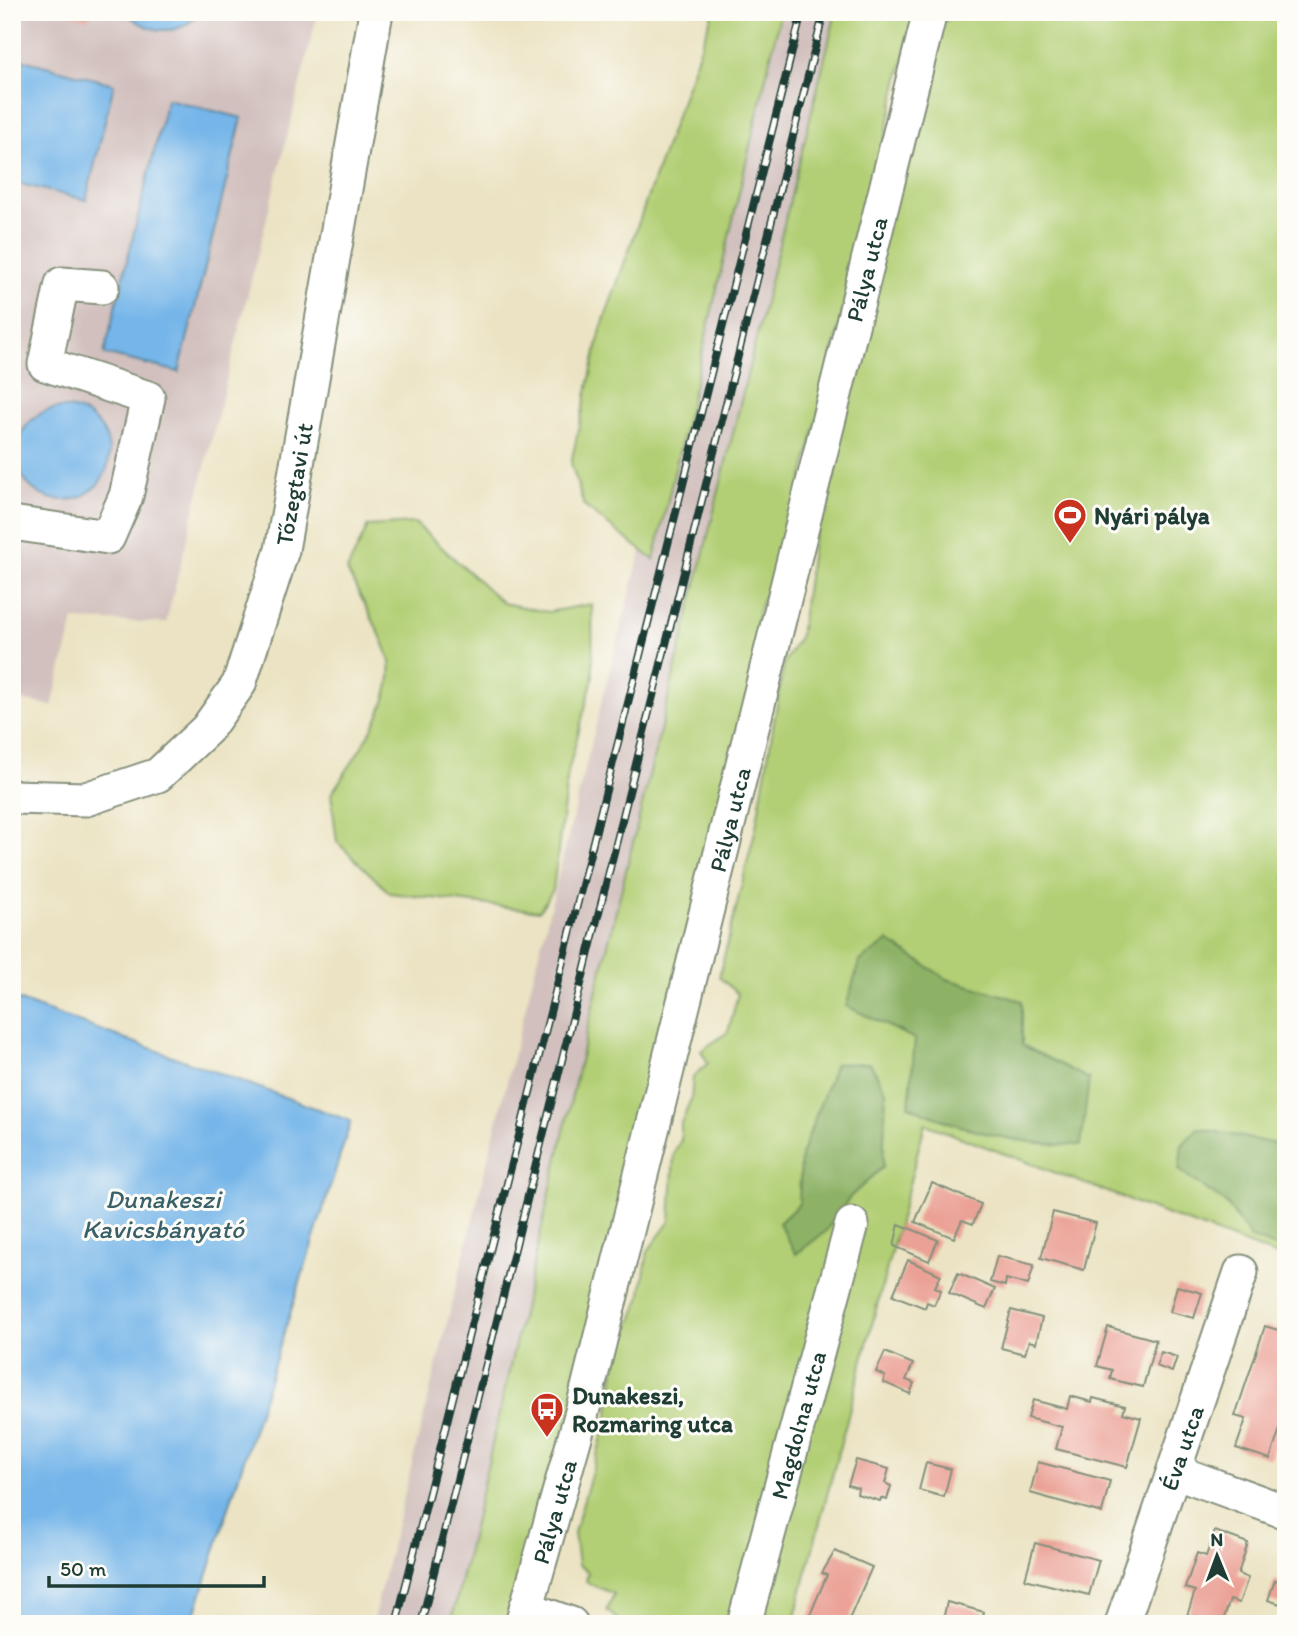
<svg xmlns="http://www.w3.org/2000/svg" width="1298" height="1636" viewBox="0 0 1298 1636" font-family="Itim,sans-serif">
<rect width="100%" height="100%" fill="#fdfcf7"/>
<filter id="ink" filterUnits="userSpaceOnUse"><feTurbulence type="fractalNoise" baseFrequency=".0143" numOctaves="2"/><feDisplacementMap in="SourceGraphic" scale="14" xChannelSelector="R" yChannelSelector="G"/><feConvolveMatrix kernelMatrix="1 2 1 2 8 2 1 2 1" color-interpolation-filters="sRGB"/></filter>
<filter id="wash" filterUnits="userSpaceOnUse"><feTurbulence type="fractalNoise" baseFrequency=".00686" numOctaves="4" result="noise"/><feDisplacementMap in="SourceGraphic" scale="28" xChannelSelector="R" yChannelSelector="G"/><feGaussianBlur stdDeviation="1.57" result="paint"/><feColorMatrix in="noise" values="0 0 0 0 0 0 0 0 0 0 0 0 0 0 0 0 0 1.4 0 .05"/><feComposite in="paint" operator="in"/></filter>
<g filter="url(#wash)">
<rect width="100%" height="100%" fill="#ebe3c3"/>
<g fill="#d1c0bd">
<path d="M12,12H318L166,623L74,620L52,706L12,698Z"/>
<path d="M783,12H836L588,1026L451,1624H372L606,684Z"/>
</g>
<g fill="#b2cf75" stroke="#688654" stroke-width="2">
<path d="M713,12H781L654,560L584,506L571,463L601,329Z"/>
<path d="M836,12H915L781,569C752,609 754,623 761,671L608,1307L535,1516L538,1543L509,1624H451L588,1026Z"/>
<path d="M949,12H1286V1259L925,1124L793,1624H622L607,1610L614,1594L586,1582L588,1572L578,1565L574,1533L608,1417L616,1363L640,1299L648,1251L670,1221L674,1153L681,1140V1123L691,1099L693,1077L708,1063L701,1051L728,1032L738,994L719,977L756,827L784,663L800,635L817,513L834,478L845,365L871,325L869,309L880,185L913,157L909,104L928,100L935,75L929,59L939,24L949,19Z"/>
<path d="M415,523L503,603L548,612L592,604L593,678L568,772L553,890L539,911L390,893L337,842L331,794C353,761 395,704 390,663C387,642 357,592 347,570L368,526Z"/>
</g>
<g fill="#8db266" stroke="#56784d" stroke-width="2">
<path d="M888,941L947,979L1022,1001V1045L1089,1079L1081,1145C1020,1146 964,1131 909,1106L915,1039L846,1006L860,961Z"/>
<path d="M870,1063L886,1091L883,1167L851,1196L825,1232L796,1254L779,1223L799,1204L801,1156L835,1064Z"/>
<path d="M1198,1128L1286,1146V1251L1251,1238L1226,1203L1179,1170L1182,1145Z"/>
</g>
<g fill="#75b5e9" stroke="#4a798e" stroke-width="2">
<path d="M125,12H200C178,39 148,33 125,12Z"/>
<path d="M12,57L114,84L86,200L12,182Z"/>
<path d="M167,99L242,118L179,372L104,354Z"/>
<circle cx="63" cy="454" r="46"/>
<path d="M12,998L351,1121L192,1624H12Z"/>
</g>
<g id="blocks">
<g fill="#eba196">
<path d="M64,12H89L88,19Z"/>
<path d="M932,1183L981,1204L973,1224L962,1220L954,1238L915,1222Z"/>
<path d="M1053,1212L1096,1223L1084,1270L1041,1258Z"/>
<path d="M899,1224L938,1240L929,1261L894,1246Z"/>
<path d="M997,1256L1034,1265L1028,1285L1006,1279L1005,1286L990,1282Z"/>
<path d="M908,1260L941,1275L935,1287L941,1290L934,1305L927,1302L925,1308L893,1295Z"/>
<path d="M958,1273L995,1289L986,1309L949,1293Z"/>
<path d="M1177,1286L1202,1293L1194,1318L1170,1312Z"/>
<path d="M1011,1310L1042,1318L1036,1343L1029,1341L1025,1354L1001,1348Z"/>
<path d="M1280,1322L1286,1324V1387L1280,1403L1286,1405V1411L1270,1459L1236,1448L1246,1419L1235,1416L1265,1326L1278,1330Z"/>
<path d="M1108,1327L1156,1340L1143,1387L1110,1379L1112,1370L1097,1366Z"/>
<path d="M885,1352L913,1364L906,1380L914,1383L910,1394L883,1382L885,1376L876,1372Z"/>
<path d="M1161,1352L1177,1357L1172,1372L1156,1366Z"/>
<path d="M1070,1396L1092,1402L1093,1398L1125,1406L1123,1413L1141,1418L1127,1467L1056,1449L1062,1427L1028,1418L1033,1400L1067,1409Z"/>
<path d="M856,1460L889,1469L885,1483L891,1486L887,1500L881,1498L880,1501L857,1494L858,1488L848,1485Z"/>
<path d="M1038,1462L1110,1481L1102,1513L1030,1493Z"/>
<path d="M926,1463L951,1469L944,1497L919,1490Z"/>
<path d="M1215,1531L1248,1543L1238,1574L1248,1578L1239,1603L1230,1600L1222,1624H1201L1186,1619L1195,1591L1185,1588L1197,1553L1206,1556Z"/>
<path d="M1035,1543L1099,1560L1089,1595L1025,1579Z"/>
<path d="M835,1551L872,1567L847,1624H806L827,1575L822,1573Z"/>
<path d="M1275,1580L1286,1584L1280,1604L1268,1600Z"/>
<path d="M947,1602L984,1612L981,1624H942Z"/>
<path d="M1020,1616L1037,1618L1055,1624H1017Z"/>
</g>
</g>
</g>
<g filter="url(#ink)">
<use href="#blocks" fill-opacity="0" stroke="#85907c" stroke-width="2"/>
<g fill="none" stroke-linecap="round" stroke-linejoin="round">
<defs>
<g id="minor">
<path d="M12,523L108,537L126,496L148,398L45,364L62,284L102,287"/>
<path id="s1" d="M12,797L86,799L158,775L207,729L239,684L282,550L376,12"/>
<path d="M1174,1471L1286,1512"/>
<path d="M526,1608L571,1624"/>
<path id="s2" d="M522,1624L582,1412L930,12"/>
<path id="s3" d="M744,1624L852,1224"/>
<path id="s4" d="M1122,1624L1241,1272"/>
</g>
</defs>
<use href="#minor" stroke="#85907c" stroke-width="37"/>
<use href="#minor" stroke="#fff" stroke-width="33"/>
<defs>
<g id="rail">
<path d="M396,1624L802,12"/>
<path d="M421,1624L824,12"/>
</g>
</defs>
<use href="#rail" stroke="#1f3d34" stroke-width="8"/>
<use href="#rail" stroke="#fdfcf7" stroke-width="5" stroke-dasharray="16" stroke-linecap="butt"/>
</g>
</g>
<defs>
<symbol id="stadium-pin" viewBox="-11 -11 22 30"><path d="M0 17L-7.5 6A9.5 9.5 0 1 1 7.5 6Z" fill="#c8321e" stroke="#fdfcf7"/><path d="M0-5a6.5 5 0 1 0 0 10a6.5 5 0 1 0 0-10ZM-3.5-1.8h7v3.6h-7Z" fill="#fff"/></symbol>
<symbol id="bus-pin" viewBox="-11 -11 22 30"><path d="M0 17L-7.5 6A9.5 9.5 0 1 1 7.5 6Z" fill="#c8321e" stroke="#fdfcf7"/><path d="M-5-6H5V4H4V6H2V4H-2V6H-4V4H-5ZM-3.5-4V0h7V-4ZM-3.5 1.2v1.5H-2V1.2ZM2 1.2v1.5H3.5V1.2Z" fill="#fff"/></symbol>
</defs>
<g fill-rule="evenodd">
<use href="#stadium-pin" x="1051" y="496" width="38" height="52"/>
<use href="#bus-pin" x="528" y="1390" width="38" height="52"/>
</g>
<g text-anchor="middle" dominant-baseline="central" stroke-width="6" stroke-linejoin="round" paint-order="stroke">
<g font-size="24" fill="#1f3d34" stroke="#fdfcf7">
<text stroke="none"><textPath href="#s2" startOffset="1398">Pálya utca</textPath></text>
<text stroke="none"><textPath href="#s1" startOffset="480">Tőzegtavi út</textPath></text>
<text stroke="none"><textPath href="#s2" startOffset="831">Pálya utca</textPath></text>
<text stroke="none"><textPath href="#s3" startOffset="206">Magdolna utca</textPath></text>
<text stroke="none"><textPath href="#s4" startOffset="186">Éva utca</textPath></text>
<text stroke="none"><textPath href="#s2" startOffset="117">Pálya utca</textPath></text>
</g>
<g font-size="24" font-weight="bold" fill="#1f3d34" stroke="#fdfcf7" text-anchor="start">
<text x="1094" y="515">Nyári pálya</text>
<text x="572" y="1395">Dunakeszi,<tspan x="572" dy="28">Rozmaring utca</tspan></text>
</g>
<g font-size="26" font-style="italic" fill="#39616a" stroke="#fdfcf7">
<text x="163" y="1199">Dunakeszi<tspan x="163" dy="30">Kavicsbányató</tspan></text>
</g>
</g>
<rect width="1298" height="1636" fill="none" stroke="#fdfcf7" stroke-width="42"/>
<g transform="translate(1217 1556) rotate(359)" stroke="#fdfcf7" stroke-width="5" paint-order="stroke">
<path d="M0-5L12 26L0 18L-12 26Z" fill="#1f3d34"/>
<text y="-10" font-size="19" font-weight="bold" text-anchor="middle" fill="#1f3d34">N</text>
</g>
<path d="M49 1576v10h215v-10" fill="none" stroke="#1f3d34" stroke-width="3.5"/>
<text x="60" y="1576" font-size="21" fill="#1f3d34" stroke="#fdfcf7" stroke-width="5" paint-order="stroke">50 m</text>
</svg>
